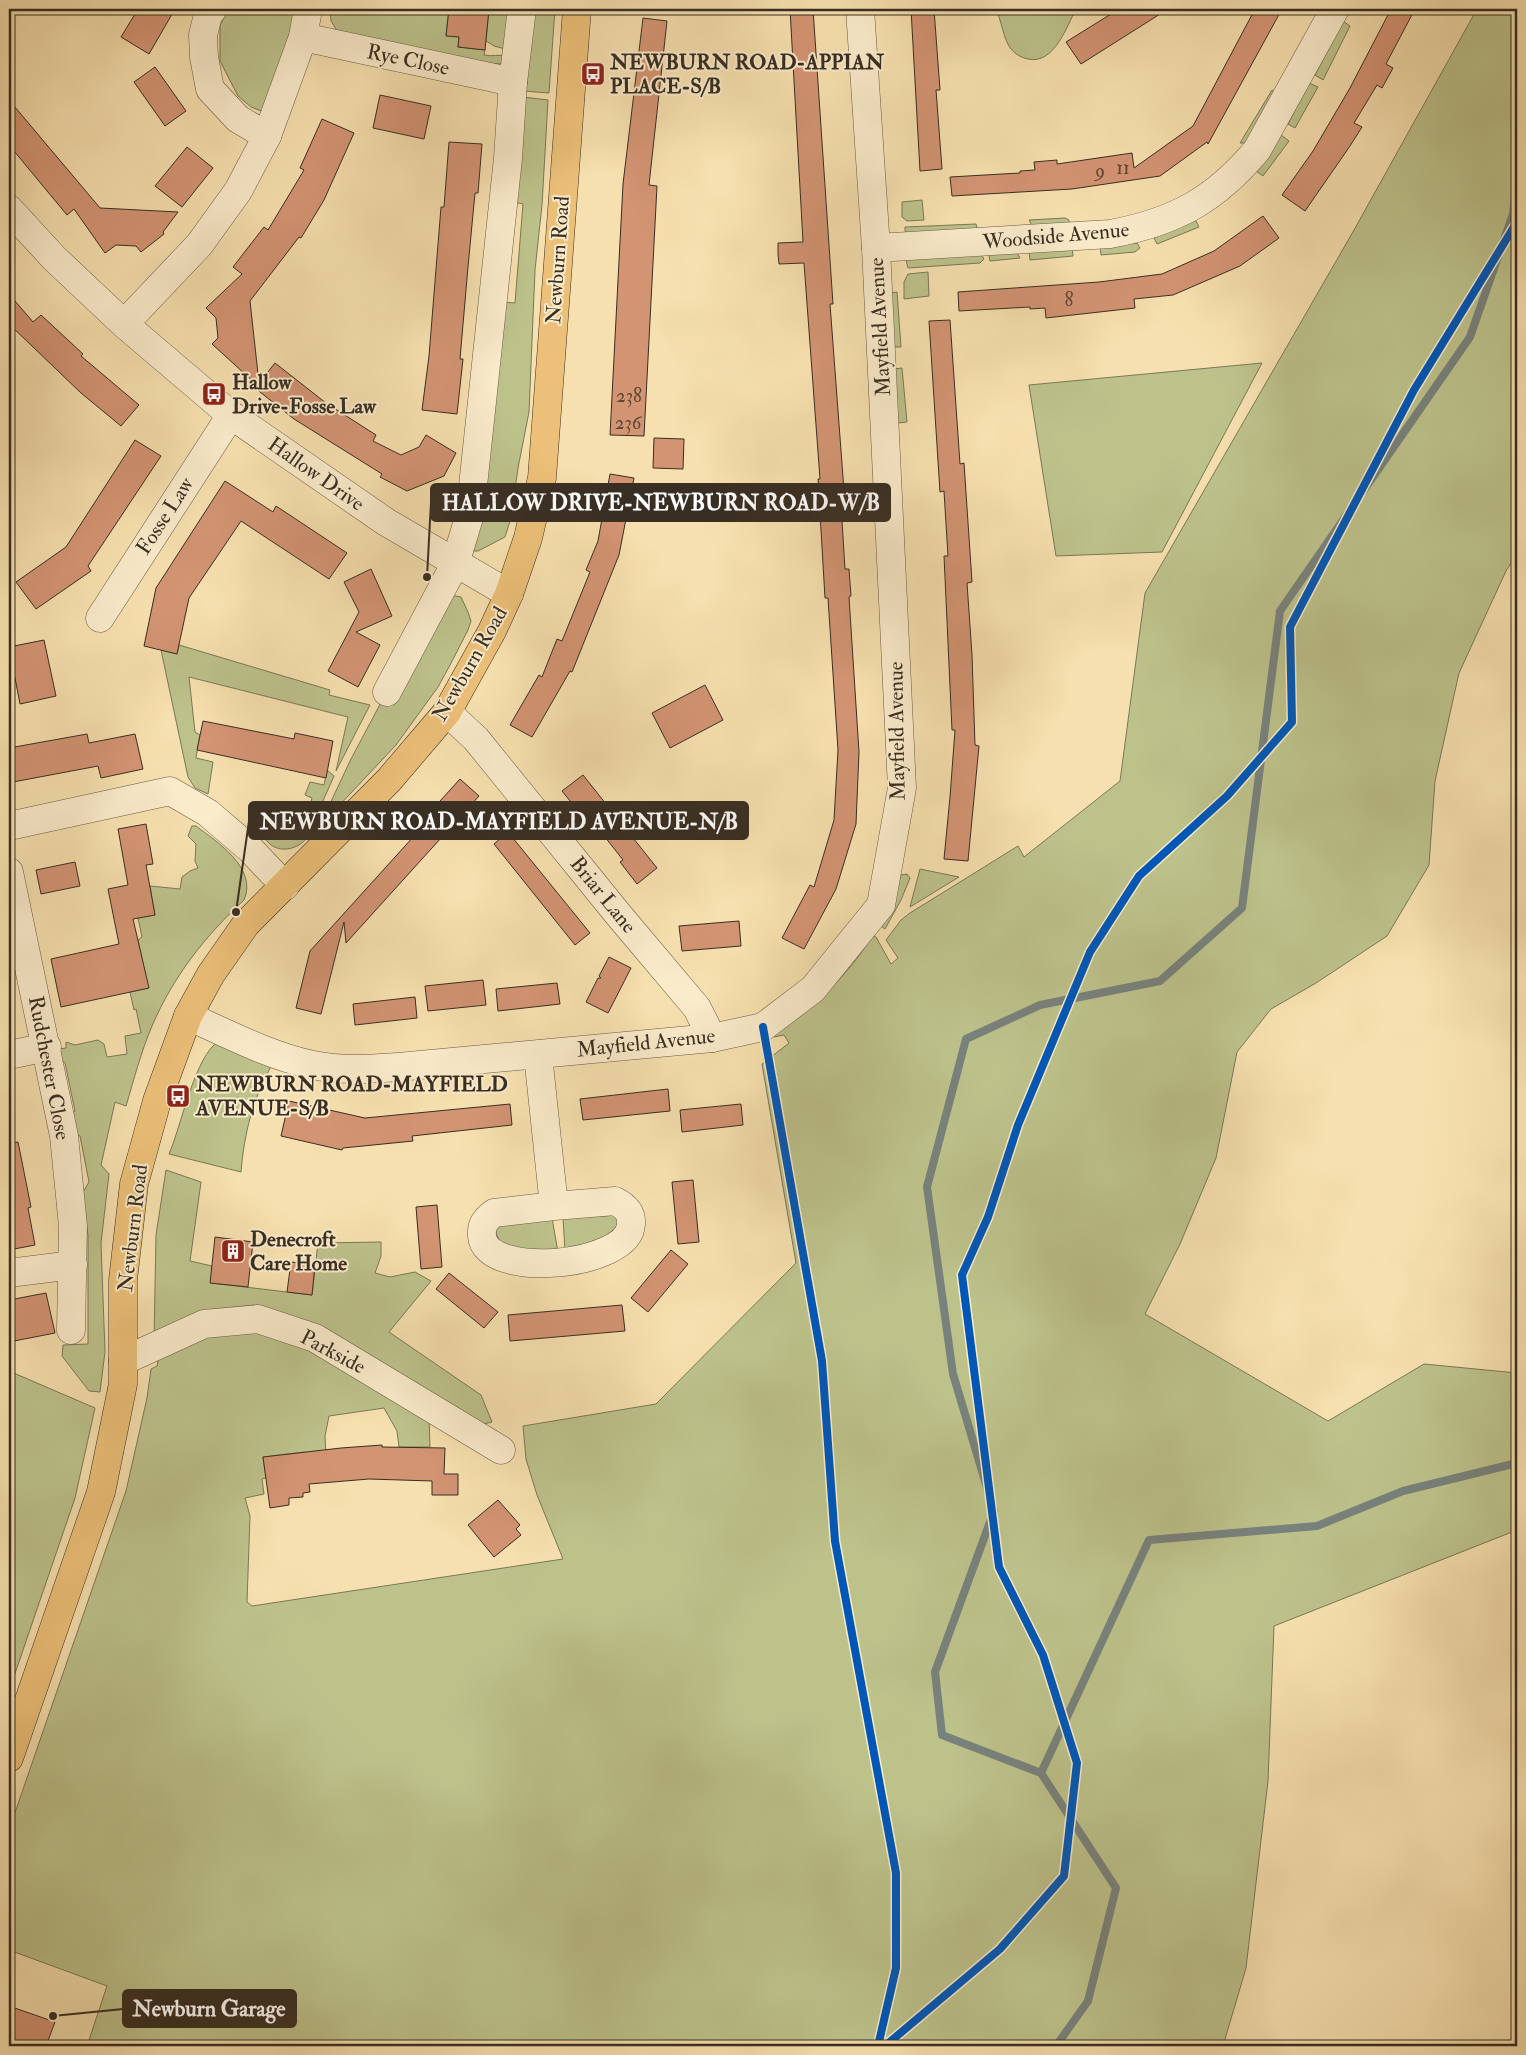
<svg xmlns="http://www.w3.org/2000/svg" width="1526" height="2055" viewBox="0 0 1526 2055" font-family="'IM FELL Double Pica',serif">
<rect width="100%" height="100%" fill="#f7e0af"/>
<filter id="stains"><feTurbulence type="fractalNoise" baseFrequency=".004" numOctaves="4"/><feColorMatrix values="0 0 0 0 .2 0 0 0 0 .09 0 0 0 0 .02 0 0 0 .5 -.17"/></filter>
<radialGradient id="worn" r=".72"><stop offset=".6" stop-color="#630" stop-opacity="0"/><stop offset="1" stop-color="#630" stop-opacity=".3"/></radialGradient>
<g fill="#bdc28b" stroke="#7a7857">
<path d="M229,9H298L264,112L251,107L238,96L220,61V25Z"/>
<path d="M330,9H449L446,35L459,37L458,47L485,50L484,55C492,57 499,54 506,56L505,61L500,64L487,63L339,34L331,21Z"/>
<path d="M489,9H513L509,50L494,46L486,41Z"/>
<path d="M531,9H555L549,93L523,91Z"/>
<path d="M996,9H1076C1067,26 1054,65 1028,59C1022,58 1015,54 1011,49C1004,41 1001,19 996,9Z"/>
<path d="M1477,9H1517V554L1506,571L1459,673L1435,781L1429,865L1387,936L1316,983L1271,1009L1237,1052L1216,1158L1180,1244L1145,1314L1328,1421L1424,1364L1517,1373V1530L1274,1626L1268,1781L1246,1968L1223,2046H87L107,1986L9,1950V1830L126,1491L147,1398L151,1369L157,1366L160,1349L191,1333H290L429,1416L430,1447H399L397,1431L384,1408L329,1416L325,1436L326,1456L309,1483L305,1452L263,1457L266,1478L262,1479L264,1494L245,1498L250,1516L247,1602L252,1606L563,1559L537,1495L526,1459L523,1426L656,1404L796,1263L762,1064L789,1043L784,1035L774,1037L772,1033C814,1004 845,981 872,936L876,937L891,964L898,958L886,940L901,920L910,913L1018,846L1024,857L1120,781L1145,593L1354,230Z"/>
<path d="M1343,21L1350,26L1323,80L1315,75Z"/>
<path d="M1309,83L1318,87L1295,128L1288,124Z"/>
<path d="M1272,90L1279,94L1248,143H1240Z"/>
<path d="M523,97L548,100L542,205L535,270L529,412L518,468L511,518L505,537L478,551H472L503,302L515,303L523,204L513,202Z"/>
<path d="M1281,135L1289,141L1263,176L1256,171Z"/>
<path d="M922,200L924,220L907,221L902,217V202Z"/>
<path d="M1065,218L1069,220V225L1034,229L1029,220Z"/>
<path d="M1195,219L1199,227L1157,244L1154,238Z"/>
<path d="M976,224L978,232L909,234L905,231V227Z"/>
<path d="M1137,243L1140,248L1135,252L1101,255L1100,247Z"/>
<path d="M1072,248L1073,256L1030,260L1029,251Z"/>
<path d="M988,251H1016L1020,258L990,261Z"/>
<path d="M980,253L984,259L980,263L908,268L906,260L916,258Z"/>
<path d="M928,272L929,296L904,299V282L908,274Z"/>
<path d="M897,292L901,347H893L890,293Z"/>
<path d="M1262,363L1162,552L1056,556L1029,385Z"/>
<path d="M902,368L907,422L898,423L893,369Z"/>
<path d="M450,595L461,597L468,612L471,621L468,630L449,667L438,687L396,745L319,827L351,759L385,695Z"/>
<path d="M179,645L330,690L329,695L370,705L336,771L348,717L189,677L195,732L200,735L196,758L213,762L208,794L195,788L188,777L161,650L177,654Z"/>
<path d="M327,770L334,776L318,812L311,816C318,835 296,854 277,848C270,846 266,840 262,835L265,831L261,827L275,815L273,831L292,833L295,821L307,818L312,798L305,795L310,782L324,785Z"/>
<path d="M192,826H196C217,842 258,868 244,900C205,936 173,977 152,1026C141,1052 134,1079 126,1106L115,1102L101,1165L109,1174L101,1243L105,1352L100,1392L89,1391L62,1356L63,1345L88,1344V1235L82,1194L89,1182L80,1136L70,1132L68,1117L75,1111L65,1063L61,1059L59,1049L66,1048V1042L75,1045L98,1040L104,1044L107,1057L127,1054L125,1036L141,1033L136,1009L134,1010L130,992L148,988L138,940L142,937L138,918L155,915L150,886L180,889L182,877L190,871L198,868L195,861L196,844L188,836Z"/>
<path d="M920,869L959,877L910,907Z"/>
<path d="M907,874L910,878L901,900L885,929L881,926C886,908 896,892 901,875Z"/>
<path d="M219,1041L272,1065C253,1098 244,1134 241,1172L169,1154C181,1127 195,1055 219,1041Z"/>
<path d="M166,1170L201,1182L190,1261L212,1266L211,1283L312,1295L318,1243L381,1242V1256L375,1273L390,1277L415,1272L431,1281L389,1332L481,1395L492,1422L476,1426L258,1315L154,1341L156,1235Z"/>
<path d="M620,1215L621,1231L565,1251L563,1218Z"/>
<path d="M552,1218L558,1252L534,1253L501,1243L496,1234V1229L500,1224Z"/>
<path d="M9,1371L95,1408L75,1498L9,1691Z"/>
</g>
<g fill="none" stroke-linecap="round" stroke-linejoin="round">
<g stroke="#78827c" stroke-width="8">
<path d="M1041,1773L1149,1540L1317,1526L1403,1491L1517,1463"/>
<path d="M1056,2046L1088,2001L1116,1888L1041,1773L942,1735L935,1672L994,1511L953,1374L927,1187L966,1039L1040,1005L1160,981L1242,908L1280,611L1470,337L1513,214L1517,179"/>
</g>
</g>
<g fill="#d39473" stroke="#382e23">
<path d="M138,9H175L149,54L121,37Z"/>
<path d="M449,9H489L485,50L458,47L459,37L446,36Z"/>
<path d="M790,9H813L833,304H830L845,504H841L843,537L845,569H849L851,596L849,597L859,752L856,824L836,889L804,949L782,938L810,885L814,887L834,820L838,750L828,598H825L818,479H820L804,263L779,264L778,254V243L803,242Z"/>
<path d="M911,9H934L940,90H936L942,169L920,171Z"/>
<path d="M1119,9H1168L1081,64L1066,42Z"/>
<path d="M1255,9H1282L1208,144L1207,142L1160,176L1072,189L952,196L950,177L1020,173V171L1035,170L1034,162L1057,160V164L1132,153L1134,168L1193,126Z"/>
<path d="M1391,9H1415L1386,64L1393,68L1382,88L1377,85L1354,123L1362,127L1350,146L1305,211L1282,195L1313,151L1350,88Z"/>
<path d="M643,18L667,21L649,185L657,186L644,436L610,435L623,184Z"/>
<path d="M155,67L186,111L165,126L134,82Z"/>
<path d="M380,95L431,106L424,139L373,128Z"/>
<path d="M9,100L100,208L178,212L163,232L164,234L141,252L136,246L116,245L105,253L74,209L67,215L9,145Z"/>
<path d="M322,119L354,133L324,200L301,238L299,237L250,301L259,383L275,363L326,403L376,435L373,441L401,455L419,447L426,435L456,453L444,476L407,491L380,477L382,474L294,419L255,388L257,385L212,344L218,338L216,318L206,308L242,274L233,267L264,227L268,230L304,170L300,168Z"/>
<path d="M449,142L482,144L478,193H475L468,267L460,359H463L457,414L422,410L429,356L441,207H444Z"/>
<path d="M187,147L213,168L182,207L155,186Z"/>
<path d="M1263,216L1279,238L1240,266L1173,295L1134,299L1135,308L1046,318L1045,308L1030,309V307L959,311L958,292L1099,282L1162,274L1214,251Z"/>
<path d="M9,294L33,322L41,315L83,354L81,356L139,405L121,426L81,393L9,324Z"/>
<path d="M950,320L960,464L964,463L972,582L967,583L972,655L975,745L979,746L968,861L944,859L950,797L955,730H952L944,556H948L946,524L944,491L940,492L929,321Z"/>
<path d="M654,438L684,439L683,469L653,468Z"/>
<path d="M135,440L161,456L88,566L91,571L36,609L16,582L66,547Z"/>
<path d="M610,474L634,478L619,555L572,672L570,671L532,737L510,725L539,675L542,677L557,639L562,641L590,572L586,570L598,541Z"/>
<path d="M225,481L273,512L276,506L347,553L329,579L241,521L189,598L177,654L144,646L156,588Z"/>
<path d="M371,569L392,616L356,632L380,645L358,687L328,671L359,612L344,582Z"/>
<path d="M44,640L56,696L20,704L9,647Z"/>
<path d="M705,685L723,720L670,748L652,713Z"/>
<path d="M203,721L294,739L295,733L333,741L326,778L197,750Z"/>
<path d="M87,734L89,743L135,734L143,769L101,778L98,766L13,782L9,760V748Z"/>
<path d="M583,775L657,868L637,884L620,862L623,860L583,809L579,812L562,791Z"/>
<path d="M460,779L479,796L346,943L344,922L321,1014L296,1008L310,951L424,825L421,822Z"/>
<path d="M146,824L153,864L146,865L155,915L133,919L149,988L61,1007L51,959L119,944L108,889L128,885L118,829Z"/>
<path d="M508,832L590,933L575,945L494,844Z"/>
<path d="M75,862L80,886L41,894L36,870Z"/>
<path d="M739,921L741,946L682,951L679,926Z"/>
<path d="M609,957L631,968L608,1013L586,1002L598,978H601L599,976Z"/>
<path d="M483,980L486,1005L428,1011L425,986Z"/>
<path d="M557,983L560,1004L498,1011L496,989Z"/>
<path d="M415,997L417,1018L355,1025L353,1004Z"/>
<path d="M668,1089L670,1111L583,1120L580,1099Z"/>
<path d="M289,1101L365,1118L510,1104L512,1125L412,1136L413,1141L343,1148L342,1150L281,1136Z"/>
<path d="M741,1104L743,1125L682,1132L680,1110Z"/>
<path d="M18,1142L31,1207L28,1208L35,1245L9,1250V1143Z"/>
<path d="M693,1180L699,1242L678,1244L672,1182Z"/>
<path d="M437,1205L442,1267L421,1269L416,1207Z"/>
<path d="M215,1237L253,1242L248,1287L210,1283Z"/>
<path d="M671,1250L688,1264L648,1312L631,1298Z"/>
<path d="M291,1262L315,1265L312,1295L287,1292Z"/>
<path d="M449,1273L498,1312L484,1328L436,1289Z"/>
<path d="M46,1293L55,1333L9,1342V1300Z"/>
<path d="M622,1305L625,1331L510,1341L508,1315Z"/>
<path d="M382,1445V1447L445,1448L444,1474H458V1495H432V1481L369,1479L309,1484L310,1492L303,1493V1497L289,1498V1505L270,1508L263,1457L341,1448Z"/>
<path d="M498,1500L520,1525L516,1529L521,1535L494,1557L468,1525Z"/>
<path d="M9,2006L55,2022L46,2046H9Z"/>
</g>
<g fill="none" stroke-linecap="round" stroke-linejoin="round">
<defs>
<g id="minor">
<path d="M213,9L208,15L203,35L204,57L210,89L238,119L267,136"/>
<path d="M303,37L513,82"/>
<path d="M9,209L54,258L124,324L231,415L386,522L509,594"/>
<path d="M876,248L1110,234C1175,222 1215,200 1257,150L1335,9"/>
<path d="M124,324L199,245L238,191L267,136L303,37L308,9"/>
<path d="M100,618L231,415"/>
<path d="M387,692L455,564L470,514L508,158L513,82L522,9"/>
<path d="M447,712L476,739L617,913L697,1008L712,1038"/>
<path d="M9,826L170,791L208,813L250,849L285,886"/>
<path d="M9,872L64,1136L73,1226L71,1330"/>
<path d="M188,1016C228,1034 270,1056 313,1065C341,1071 370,1069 398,1067L712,1038L763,1027L813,989L881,905L902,788L876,248L860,9"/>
<path d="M9,1055L47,1047"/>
<path d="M538,1055L554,1206L494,1213C485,1220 481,1225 482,1236C485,1280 630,1267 631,1224C632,1212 625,1206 615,1201L554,1206"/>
<path d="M9,1273L73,1265"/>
<path d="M123,1361L204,1324L258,1319L315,1338L501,1450"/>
</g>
<path id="primary" d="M9,1758L101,1492L123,1384V1280L134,1184L157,1101L188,1016L211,974L246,924L389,780L447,712L492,631L509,594L528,538L542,478L577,9"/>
</defs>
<use href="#minor" stroke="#685a46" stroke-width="29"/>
<use href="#primary" stroke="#382e23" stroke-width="29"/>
<use href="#minor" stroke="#faebcb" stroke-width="28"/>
<use href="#primary" stroke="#ecc078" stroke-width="28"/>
<defs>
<g id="cycleway">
<path d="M763,1027L822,1361L835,1541L896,1873V1968L878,2046"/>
<path d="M885,2046L1000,1949L1064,1876L1077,1763L1043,1655L999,1567L962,1275L988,1217L1018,1125L1090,952L1139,876L1227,796L1292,722L1290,627L1414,390L1517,222"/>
</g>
</defs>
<use href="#cycleway" stroke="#faebcb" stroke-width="11"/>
<use href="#cycleway" stroke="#0057b8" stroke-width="8"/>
</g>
<defs>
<symbol id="bus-square" viewBox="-11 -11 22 22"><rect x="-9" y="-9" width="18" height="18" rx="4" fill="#8f2418" stroke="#faebcb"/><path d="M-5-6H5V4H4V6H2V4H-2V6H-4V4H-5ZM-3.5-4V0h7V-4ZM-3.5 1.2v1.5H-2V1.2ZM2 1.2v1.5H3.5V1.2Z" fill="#fff"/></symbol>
<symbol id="building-square" viewBox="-11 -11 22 22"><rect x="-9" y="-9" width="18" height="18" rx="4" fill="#8f2418" stroke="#faebcb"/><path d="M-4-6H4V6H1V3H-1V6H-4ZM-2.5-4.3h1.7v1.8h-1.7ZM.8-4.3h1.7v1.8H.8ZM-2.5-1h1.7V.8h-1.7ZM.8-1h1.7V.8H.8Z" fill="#fff"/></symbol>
</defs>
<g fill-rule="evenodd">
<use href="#bus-square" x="579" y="60" width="28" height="28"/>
<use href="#bus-square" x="200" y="380" width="28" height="28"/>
<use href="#bus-square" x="164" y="1082" width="28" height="28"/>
<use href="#building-square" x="219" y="1237" width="28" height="28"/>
</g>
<g text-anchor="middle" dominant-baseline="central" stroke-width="4" stroke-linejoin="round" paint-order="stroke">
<g font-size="19" fill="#5f4837">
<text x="1123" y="168">11</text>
<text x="1100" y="171">9</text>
<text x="1069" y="300">8</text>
<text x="629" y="396">238</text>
<text x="628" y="423">236</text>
</g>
<g font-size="21" fill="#382e23" stroke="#faebcb">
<text transform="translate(408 60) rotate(12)">Rye Close</text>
<text transform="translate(1056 236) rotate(-5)">Woodside Avenue</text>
<text transform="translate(558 260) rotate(-86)">Newburn Road</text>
<text transform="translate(880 327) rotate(-93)">Mayfield Avenue</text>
<text transform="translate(316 474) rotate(35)">Hallow Drive</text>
<text transform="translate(165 516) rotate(-57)">Fosse Law</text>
<text transform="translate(470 664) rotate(-60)">Newburn Road</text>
<text transform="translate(897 731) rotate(-91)">Mayfield Avenue</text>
<text transform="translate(603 895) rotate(51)">Briar Lane</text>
<text transform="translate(646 1043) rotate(-6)">Mayfield Avenue</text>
<text transform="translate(49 1068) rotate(79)">Rudchester Close</text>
<text transform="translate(133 1228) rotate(-83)">Newburn Road</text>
<text transform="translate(333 1352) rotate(28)">Parkside</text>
</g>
<g font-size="21" font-weight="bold" fill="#382e23" stroke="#faebcb" text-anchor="start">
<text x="610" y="62">NEWBURN ROAD-APPIAN<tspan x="610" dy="24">PLACE-S/B</tspan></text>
<text x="232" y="382">Hallow<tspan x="232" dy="24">Drive-Fosse Law</tspan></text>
<text x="196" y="1084">NEWBURN ROAD-MAYFIELD<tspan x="196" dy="24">AVENUE-S/B</tspan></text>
<text x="250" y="1239">Denecroft<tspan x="250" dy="24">Care Home</tspan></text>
</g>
</g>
<path fill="none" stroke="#382e23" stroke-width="2" d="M427 577L431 502M236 912L249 821M53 2016L123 2009"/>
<g fill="#382e23" stroke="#faebcb" stroke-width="2">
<circle cx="427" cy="577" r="5"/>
<circle cx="236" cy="912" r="5"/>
<circle cx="53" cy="2016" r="5"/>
</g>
<g fill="#382e23" stroke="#382e23" stroke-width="2">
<rect x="431" y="484" width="459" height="37" rx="5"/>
<rect x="249" y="802" width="499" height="37" rx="5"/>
<rect x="123" y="1990" width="173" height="37" rx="5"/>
</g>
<g font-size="22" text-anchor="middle" font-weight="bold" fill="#fff">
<text x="661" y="510">HALLOW DRIVE-NEWBURN ROAD-W/B</text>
<text x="499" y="829">NEWBURN ROAD-MAYFIELD AVENUE-N/B</text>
<text x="209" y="2016">Newburn Garage</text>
</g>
<rect width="1526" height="2055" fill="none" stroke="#f7e0af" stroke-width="30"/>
<rect x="10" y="10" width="1506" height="2035" fill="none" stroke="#382e23" stroke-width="2.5"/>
<rect x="15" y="15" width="1496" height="2025" fill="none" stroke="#382e23"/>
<rect width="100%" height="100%" filter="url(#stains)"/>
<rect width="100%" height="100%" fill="url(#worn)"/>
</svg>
